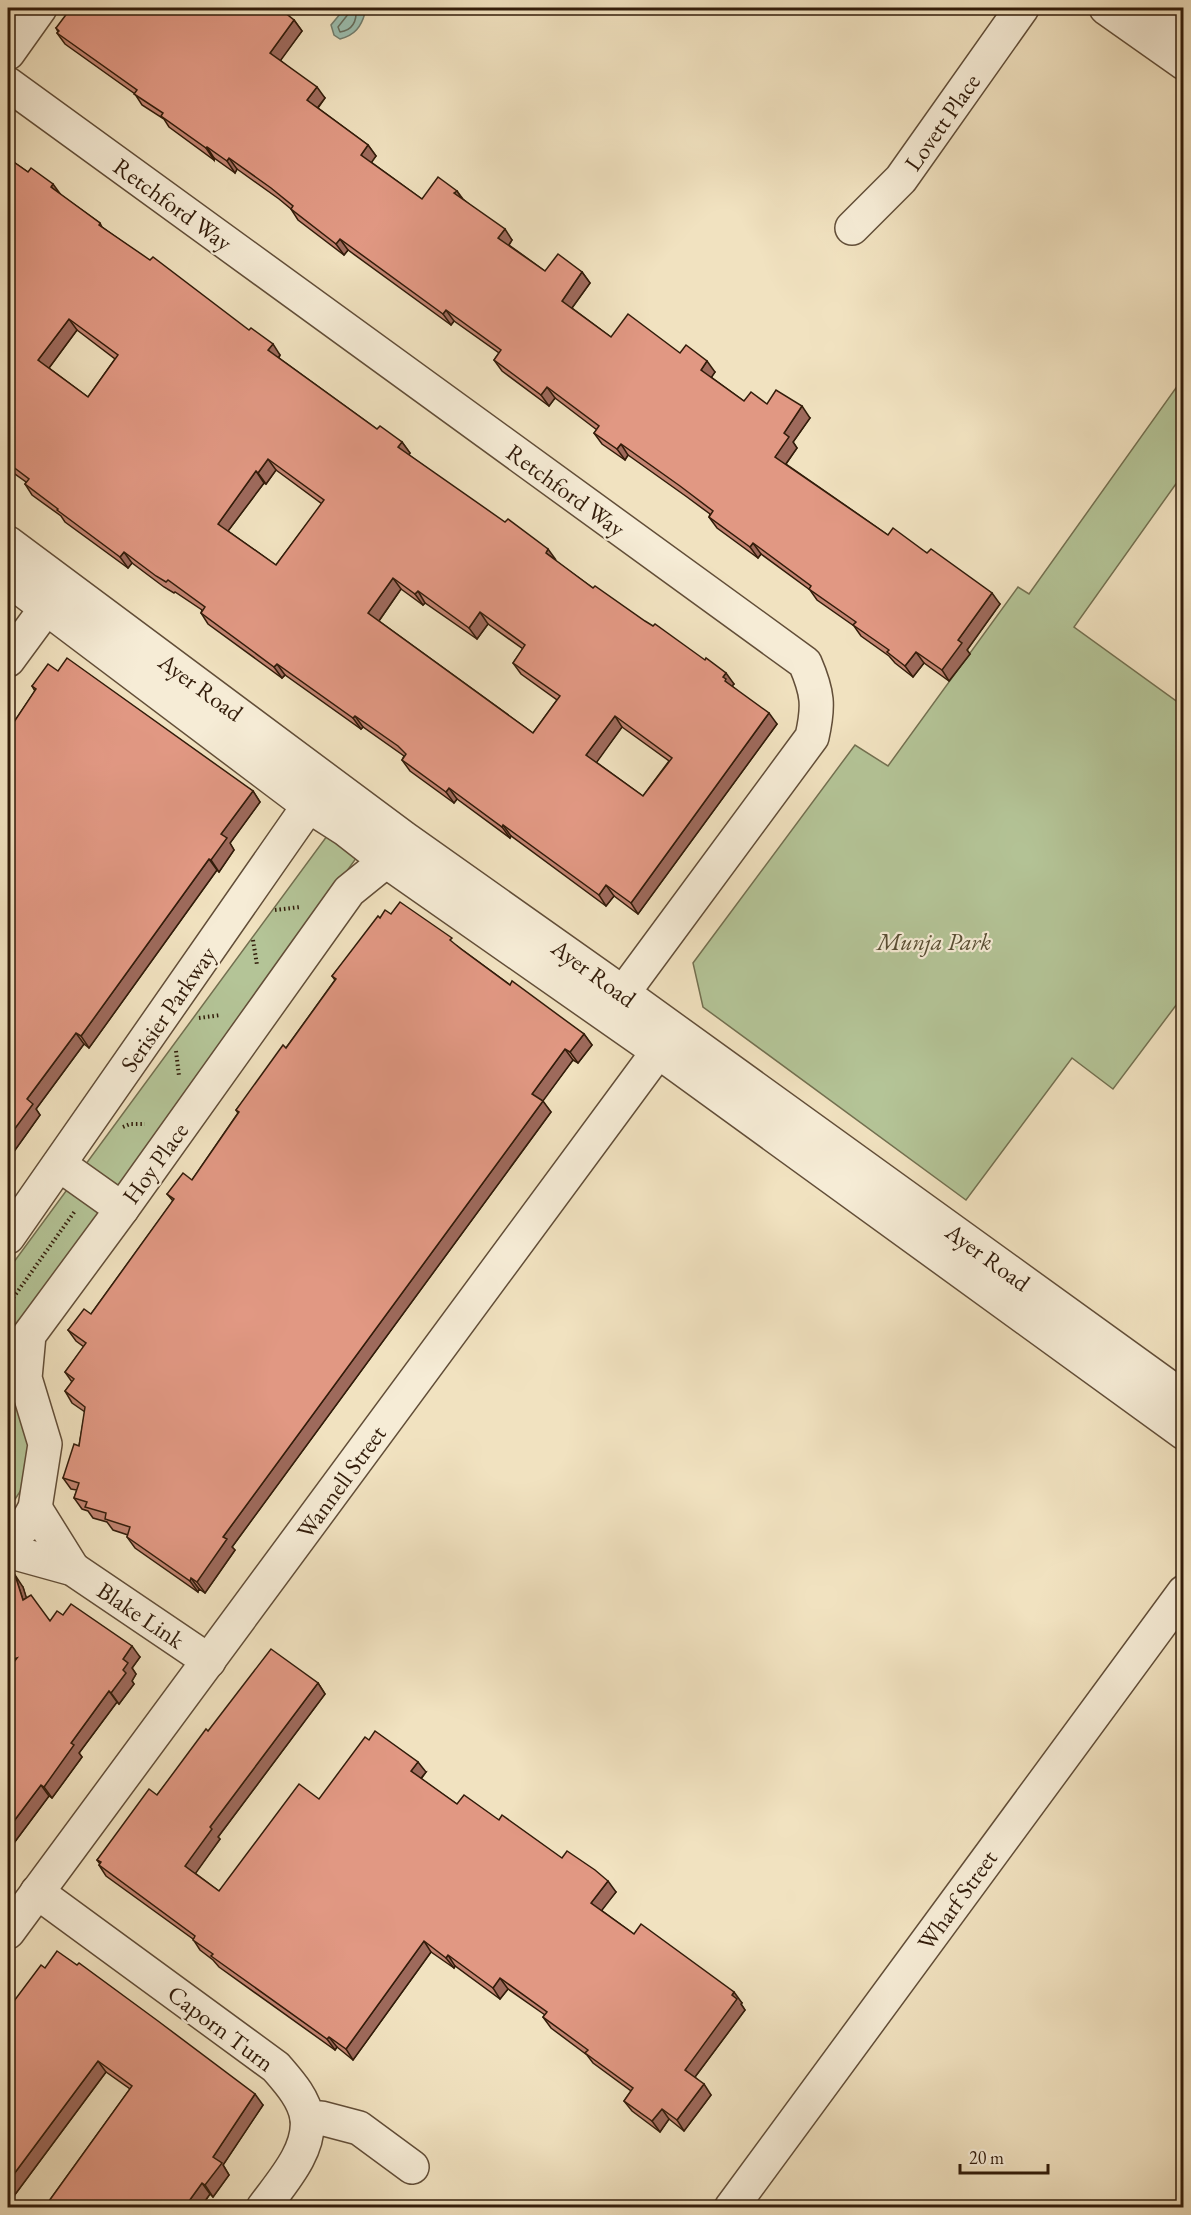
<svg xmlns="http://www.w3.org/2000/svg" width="1191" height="2215" viewBox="0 0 1191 2215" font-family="'EB Garamond',serif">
<rect width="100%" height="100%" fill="#f1e2c0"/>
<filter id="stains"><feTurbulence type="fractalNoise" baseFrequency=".00333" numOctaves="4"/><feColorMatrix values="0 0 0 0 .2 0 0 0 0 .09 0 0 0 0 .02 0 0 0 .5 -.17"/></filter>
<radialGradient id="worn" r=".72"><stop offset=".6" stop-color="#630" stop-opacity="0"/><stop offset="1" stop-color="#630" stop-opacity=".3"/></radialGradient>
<g fill="#b4c497" stroke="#737050" stroke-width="1.5">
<path d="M1183,378V474L1074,627L1183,706V996L1113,1089L1072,1058L966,1200L703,1007L693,963L855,745L888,766L1018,587L1029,594Z"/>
<path d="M327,836L357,857L12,1336L8,1379L27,1420L29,1449L23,1487L8,1510V1270Z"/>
</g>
<path fill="#9bbeaf" stroke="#717d6d" stroke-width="1.5" d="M345,8H360L365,13C361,27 355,35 340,39L334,35L331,25Z"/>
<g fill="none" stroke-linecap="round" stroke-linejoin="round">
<path stroke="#666d5c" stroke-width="1.5" d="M349,8V13L338,27L340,32C354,30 357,20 356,8"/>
<defs>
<g id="minor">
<path d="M1106,8L1184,63"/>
<path d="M1149,8L1184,32"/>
<path d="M8,53L40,8"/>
<path d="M8,84L805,663C818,693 819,706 812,737L623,993"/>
<path d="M852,228L901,179L1022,8"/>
<path d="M8,543L404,838L623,993L1184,1398"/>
<path d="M8,579L309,806L345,829L386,861L659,1052L1184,1433"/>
<path d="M8,660L58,592"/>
<path d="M60,1165L122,1209"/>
<path d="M8,1237L321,788"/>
<path d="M35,1508L73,1569"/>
<path d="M8,1541L25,1526L35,1508L45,1444L25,1378L29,1335L122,1209L349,891L386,861L399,844"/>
<path d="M8,1551L73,1569L209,1661"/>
<path d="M37,1892L276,2067C288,2081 304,2098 307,2118C311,2151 281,2183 263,2208"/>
<path d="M8,1932L671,1034"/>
<path d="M307,2118H321L359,2128L412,2167"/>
<path d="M731,2208L1184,1592"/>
</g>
</defs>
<use href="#minor" stroke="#624e38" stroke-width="36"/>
<g stroke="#321c0a" stroke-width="4" stroke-dasharray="1.5 3" stroke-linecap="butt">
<path d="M275,910L300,907"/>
<path d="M253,940L257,965"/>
<path d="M199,1018L221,1015"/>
<path d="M176,1051L179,1076"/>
<path d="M123,1127L130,1124H145"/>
<path d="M8,1305L75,1211"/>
</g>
<use href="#minor" stroke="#f6ecd6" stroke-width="33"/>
</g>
<g fill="#c28371" stroke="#321c0a" stroke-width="1.5" fill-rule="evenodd">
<path d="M294,20L302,31L280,60L325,98L318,108L368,145L376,156L371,162L422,199L457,191L463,199L512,240L509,245L545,271L582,272L590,283L572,308L611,337L680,353L715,372L711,377L744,401L767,404L810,418L793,442L797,448L786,464L888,535L927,553L1000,604L967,650L970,654L949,681L924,663L913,677L895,663L889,656L861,636L854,626L817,600L810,590L761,554L758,558L717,528L709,517L710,514L687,497L628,455L625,460L602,444L594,433L597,430L555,398L549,406L502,371L494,360L499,353L454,321L451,325L348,250L344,255L298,220L291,209L279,199L237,169L235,173L214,158V160L169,127L164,119L142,105L135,94L65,44L57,33L58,32L56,28Z"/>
<path d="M8,158L61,195L100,223L102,227L280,355L279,358L377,429L402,442L410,453L409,455L593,588L734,684L732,686L777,724L638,914L614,896L606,906L511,836L510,838L457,799L454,803L410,771L402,760L404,756L363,727L361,729L285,675L282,678L208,624L201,613L202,610L175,592L174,593L164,587L132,563L128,568L65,522L61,516L32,495L25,484L26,482L8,469ZM77,330L115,359L88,397L49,368ZM276,470L322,504L276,565L228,531L264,483L266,484ZM401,589L423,605L425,603L477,639L488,624L523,649L513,663L521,674L557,700L533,733L379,621ZM622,727L669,761L643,796L596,762Z"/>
<path d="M58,671L253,791L260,802L230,843L234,850L219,872L217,870L89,1048L84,1044L36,1109L40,1115L8,1160V731L35,691L32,686Z"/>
<path d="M391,914L457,946L510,985L584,1034L592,1045L578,1063L573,1060L542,1101L551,1112L232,1547L235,1550L205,1593L199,1589L198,1592L135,1548L127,1537L128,1535L113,1530L107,1522L93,1518L88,1511L82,1509L74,1498L77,1490L71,1489L63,1478L79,1446L85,1412L72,1403L65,1391L72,1382L65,1372L84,1347L76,1341L68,1330L91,1314L173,1201L167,1194L192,1180L238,1113L236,1110L286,1048L335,980L332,976L380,918Z"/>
<path d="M8,1578L23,1587L26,1598L50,1621L63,1615L140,1657L132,1668L136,1674L132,1681L134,1684L119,1704L117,1702L79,1753L82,1757L52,1798L49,1796L8,1851Z"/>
<path d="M318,1683L325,1694L218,1837L220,1839L195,1873L219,1891L319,1799L426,1772L421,1779L457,1804L499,1820L616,1892L601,1910L634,1934L742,2003L741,2004L745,2010L695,2077L711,2095L684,2131L669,2119L660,2132L632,2111L624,2101L631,2091L593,2063L587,2055L551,2028L543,2017L545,2015L508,1989L500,1999L455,1966L454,1968L431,1952L353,2060L337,2047L335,2050L219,1967L213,1960L200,1950L193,1939L106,1876L99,1865L100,1864L97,1860L157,1795L208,1731Z"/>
<path d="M8,2009L263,2105L223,2165L229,2175L213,2197L210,2194L200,2208H44L130,2089L106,2072L8,2204Z"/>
</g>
<g fill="#9e6a5c" stroke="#321c0a" stroke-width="1.5">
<path d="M294,20L302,31L278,64L270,53Z"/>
<path d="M317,87L325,98L315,111L307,100Z"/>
<path d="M368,145L376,156L369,166L361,155Z"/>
<path d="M207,147L214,158V160L206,148Z"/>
<path d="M229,158L237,169L235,173L227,161Z"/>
<path d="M53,184L61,195L51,187Z"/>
<path d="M457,191L464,202L454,193Z"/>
<path d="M505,229L512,240L506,249L498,238Z"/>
<path d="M340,239L348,250L344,255L336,244Z"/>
<path d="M582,272L590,283L569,312L562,301Z"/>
<path d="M446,310L454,321L451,325L443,314Z"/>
<path d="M69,319L77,330L46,372L38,360Z"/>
<path d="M273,344L280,355L276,361L268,350Z"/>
<path d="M707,361L715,372L709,381L701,370Z"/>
<path d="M547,387L555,398L549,406L541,395Z"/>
<path d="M802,406L810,418L793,442L797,448L783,468L775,457L784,433Z"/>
<path d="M402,442L410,453L406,459L398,447Z"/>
<path d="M621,444L628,455L625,460L617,449Z"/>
<path d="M268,459L276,470L266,484L258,473Z"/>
<path d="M256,471L264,483L225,535L218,524Z"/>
<path d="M753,543L761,554L758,558L750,547Z"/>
<path d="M548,549L556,560L546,553Z"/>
<path d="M124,552L132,563L128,568L120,557Z"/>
<path d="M393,578L401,589L376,625L368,613Z"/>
<path d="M418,591L425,603L423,605L415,594Z"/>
<path d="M992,593L1000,604L967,650L970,654L949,681L942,670L958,640Z"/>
<path d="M480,612L488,624L477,639L469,628Z"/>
<path d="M916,652L924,663L913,677L905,666Z"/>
<path d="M277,664L285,675L282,678L274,667Z"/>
<path d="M726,673L734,684L731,687L725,681L723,677Z"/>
<path d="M769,713L777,724L638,914L631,903Z"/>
<path d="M355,716L363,727L361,729L353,718Z"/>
<path d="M615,716L622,727L594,766L586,755Z"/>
<path d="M449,788L457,799L454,803L446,792Z"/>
<path d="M253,791L260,802L230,843L234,850L219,872L211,860L221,834Z"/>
<path d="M503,825L511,836L510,838L502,827Z"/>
<path d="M209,859L217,870L89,1048L81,1036Z"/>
<path d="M606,885L614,896L606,906L599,895Z"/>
<path d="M76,1033L84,1044L36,1109L40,1115L8,1160V1138L27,1099Z"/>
<path d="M584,1034L592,1045L578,1063L570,1052Z"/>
<path d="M565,1049L573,1060L540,1105L532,1094Z"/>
<path d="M543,1101L551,1112L232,1547L235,1550L205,1593L197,1582L223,1537Z"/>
<path d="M15,1575L23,1587L31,1612L23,1600Z"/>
<path d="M191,1578L199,1589L198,1592L190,1581Z"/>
<path d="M132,1646L140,1657L132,1668L136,1674L132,1681L134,1684L119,1704L111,1693L123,1670V1659Z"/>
<path d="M318,1683L325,1694L218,1837L220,1839L193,1877L185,1866L210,1827Z"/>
<path d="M109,1691L117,1702L79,1753L82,1757L52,1798L44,1787L71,1743Z"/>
<path d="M418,1762L426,1772L418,1782L411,1771Z"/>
<path d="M41,1785L49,1796L8,1851V1829Z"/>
<path d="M608,1881L616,1892L599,1914L591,1903Z"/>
<path d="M424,1941L431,1952L353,2060L346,2049Z"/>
<path d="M448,1955L455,1966L454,1968L446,1958Z"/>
<path d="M500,1978L508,1989L500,1999L493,1988Z"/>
<path d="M734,1992L742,2003L741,2004L745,2010L692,2081L685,2070Z"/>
<path d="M329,2037L337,2047L335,2050L327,2039Z"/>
<path d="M98,2061L106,2072L8,2204V2182Z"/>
<path d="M704,2084L711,2095L684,2131L677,2120Z"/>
<path d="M255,2094L263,2105L223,2165L229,2175L213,2197L205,2185L213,2157Z"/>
<path d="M662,2109L669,2119L660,2132L652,2121Z"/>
<path d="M202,2183L210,2194L200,2208H184Z"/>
</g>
<g fill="#e19883" stroke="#321c0a" stroke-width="1.5" fill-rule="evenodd">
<path d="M71,8H279L294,20L270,53L317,87L307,100L368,145L361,155L422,199L438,177L457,191L454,193L505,229L498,238L545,271L558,254L582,272L562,301L611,337L628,314L680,353L686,345L707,361L701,370L744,401L751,392L767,404L776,390L802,406L784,433L789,437L775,457L888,535L893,528L927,553L931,549L992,593L958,640L962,643L942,670L916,652L905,666L887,652L889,650L853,625L856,622L809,589L811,586L753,543L750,547L709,517L713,511L680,486L621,444L617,449L594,433L599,426L547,387L541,395L494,360L501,350L446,310L443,314L340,239L336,244L291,209L293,206L271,188L229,158L227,161L207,147L206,148L161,116L163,113L134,94L137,90L57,33L59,31L56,28Z"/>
<path d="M8,158L28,172L31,168L53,184L51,187L100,223L99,225L150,260L153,257L249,330L251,328L273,344L268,350L377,429L380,426L402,442L398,447L505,522L508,519L548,549L546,553L593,588L595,586L645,621L653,626L655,624L705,660L706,658L726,673L723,677L726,679L725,681L769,713L631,903L606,885L599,895L503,825L502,827L449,788L446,792L402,760L406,754L398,746L355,716L353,718L277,664L274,667L201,613L205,607L168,580L166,582L156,576L124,552L120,557L57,510L58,509L25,484L29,479L8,463ZM69,319L118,355L88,397L38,360ZM268,459L324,500L276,565L218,524L256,471L258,473ZM393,578L415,594L418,591L469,628L480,612L525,645L513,663L560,696L533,733L368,613ZM615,716L672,758L643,796L586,755Z"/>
<path d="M67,658L253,791L221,834L227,838L211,860L209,859L81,1036L76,1033L27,1099L33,1104L8,1138V731L36,689L32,686L48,664L58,671Z"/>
<path d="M400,902L452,938L450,940L461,949L510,985L512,981L584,1034L570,1052L565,1049L532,1094L543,1101L223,1537L227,1539L197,1582L191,1578L190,1581L127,1537L130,1527L105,1519L106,1513L85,1507L87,1502L74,1498L79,1483L63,1478L74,1444L79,1446L85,1407L65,1391L74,1379L65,1372L86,1343L68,1330L84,1309L91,1314L122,1271L174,1199L167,1194L183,1173L192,1180L239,1112L236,1110L283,1045L286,1048L336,979L332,976L378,916L380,918L385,910L391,914Z"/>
<path d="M15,1575L23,1600L31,1595L50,1621L57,1611L63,1615L71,1604L132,1646L123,1659L128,1663L123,1670L126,1673L111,1693L109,1691L71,1743L74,1745L44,1787L41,1785L8,1829V1670L17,1658L8,1661V1578Z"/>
<path d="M271,1649L318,1683L210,1827L212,1829L185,1866L219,1891L299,1784L319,1799L365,1737L369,1740L375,1731L418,1762L411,1771L457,1804L464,1795L499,1820L502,1815L562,1858L567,1851L595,1870L608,1881L591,1903L634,1934L641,1924L734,1992L732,1995L737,1999L685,2070L704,2084L677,2120L662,2109L652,2121L624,2101L633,2088L585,2053L588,2050L543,2017L547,2012L500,1978L493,1988L448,1955L446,1958L424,1941L346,2049L329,2037L327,2039L211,1956L213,1954L193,1940L195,1936L99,1865L101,1862L97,1860L149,1789L157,1795L206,1729L208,1731Z"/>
<path d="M57,1951L77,1965L79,1963L158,2021L255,2094L213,2157L222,2163L205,2185L202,2183L184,2208H44L132,2086L98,2061L8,2182V2009L41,1965L45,1968Z"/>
</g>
<g text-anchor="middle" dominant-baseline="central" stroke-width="4.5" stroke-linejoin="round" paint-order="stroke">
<g font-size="24" fill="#321c0a" stroke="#f6ecd6">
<text transform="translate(942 122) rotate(-55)">Lovett Place</text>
<text transform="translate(173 204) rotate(36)">Retchford Way</text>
<text transform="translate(566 490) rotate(36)">Retchford Way</text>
<text transform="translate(201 687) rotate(36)">Ayer Road</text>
<text transform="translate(594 973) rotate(36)">Ayer Road</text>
<text transform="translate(168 1009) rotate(-55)">Serisier Parkway</text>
<text transform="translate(155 1163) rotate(-54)">Hoy Place</text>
<text transform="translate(988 1257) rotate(36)">Ayer Road</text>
<text transform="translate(341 1482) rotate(-54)">Wannell Street</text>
<text transform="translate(141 1615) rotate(34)">Blake Link</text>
<text transform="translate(957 1900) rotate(-54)">Wharf Street</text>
<text transform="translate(221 2028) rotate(37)">Caporn Turn</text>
</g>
<g font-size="24" font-style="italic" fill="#594e34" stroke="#f6ecd6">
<text x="934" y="941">Munja Park</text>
</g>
</g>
<rect width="1191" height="2215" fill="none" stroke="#f1e2c0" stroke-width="30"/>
<rect x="9" y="9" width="1173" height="2197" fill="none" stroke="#321c0a" stroke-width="3"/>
<rect x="15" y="15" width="1161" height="2185" fill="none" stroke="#321c0a" stroke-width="1.5"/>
<path d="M960 2164v9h88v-9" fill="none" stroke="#321c0a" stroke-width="3"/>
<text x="969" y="2164" font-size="18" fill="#321c0a" stroke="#f6ecd6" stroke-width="4.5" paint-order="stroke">20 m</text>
<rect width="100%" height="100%" filter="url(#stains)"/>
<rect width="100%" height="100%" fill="url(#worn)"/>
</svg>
